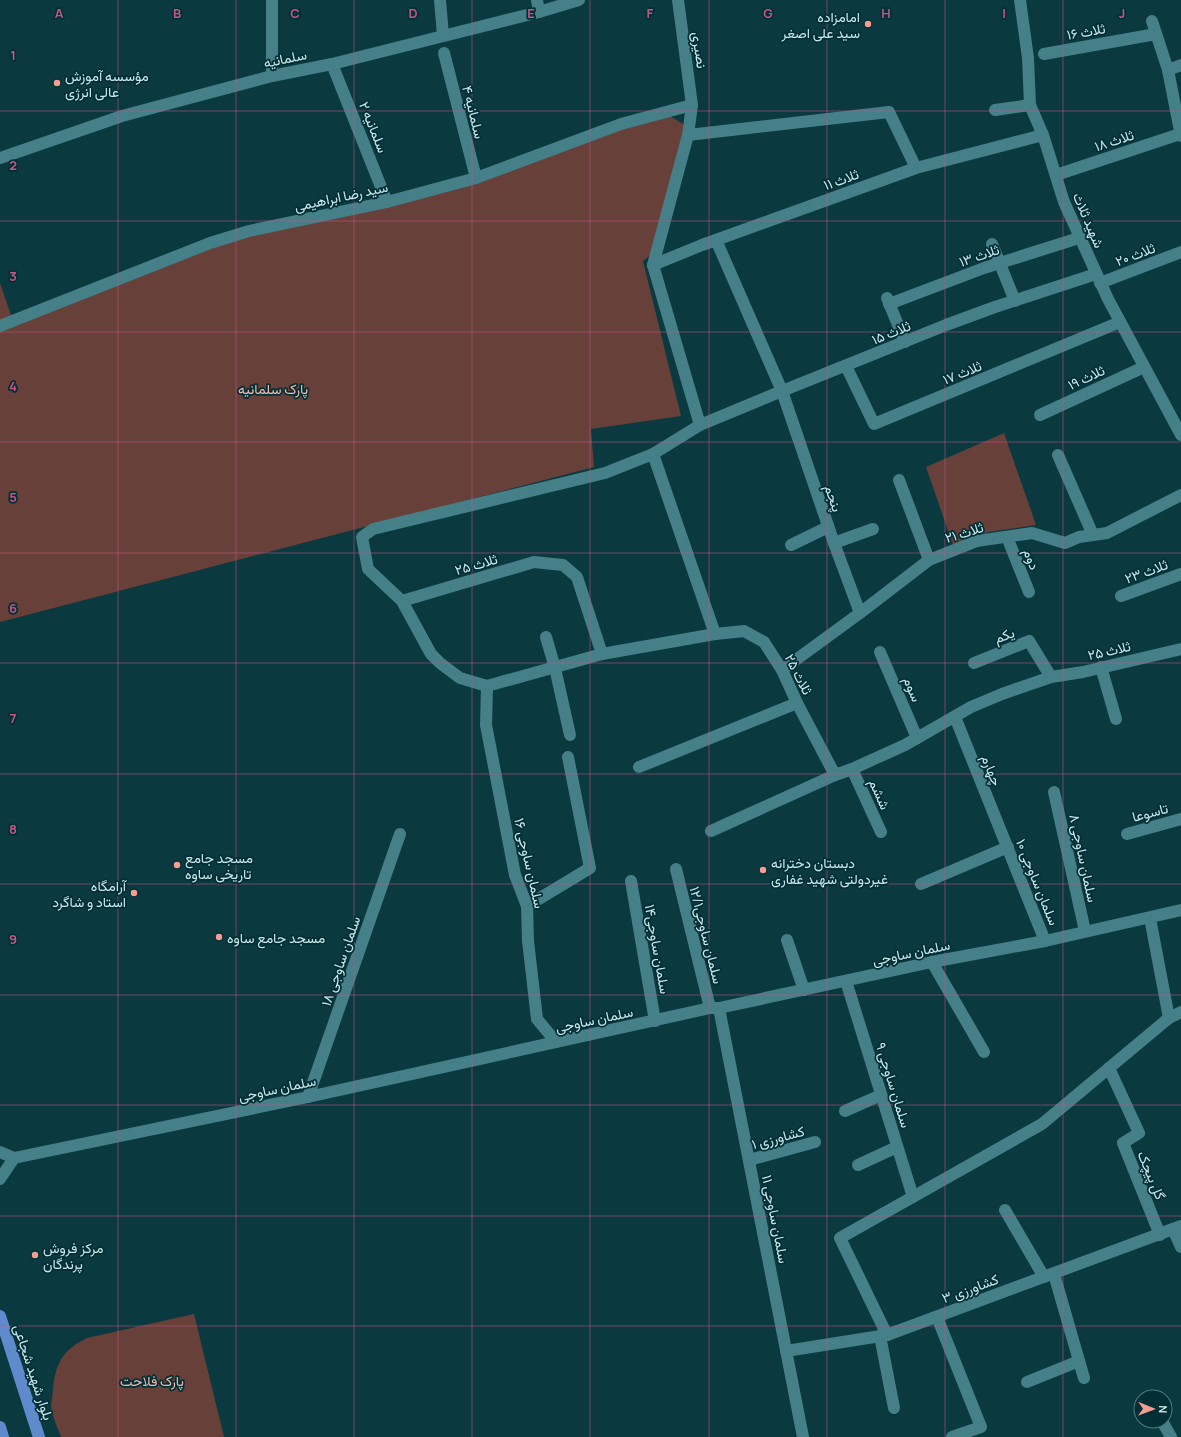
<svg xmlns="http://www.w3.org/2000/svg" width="1181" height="1437" viewBox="0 0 1181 1437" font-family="Manrope,Vazirmatn,sans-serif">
<rect width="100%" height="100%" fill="#0a3940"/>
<g fill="#67403a">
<path d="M664,112L689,128L658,249L643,261L681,416L591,429L594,467L0,622V283L13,321L227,237L404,197Z"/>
<path d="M1004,433L1036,525L988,532L953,545L926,467Z"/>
<path d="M194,1314L224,1437H61C58,1428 52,1417 51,1407C51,1402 53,1394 53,1389C56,1362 63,1350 87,1338Z"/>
</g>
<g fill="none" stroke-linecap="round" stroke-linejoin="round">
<g stroke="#457f88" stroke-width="12">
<path d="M440,0L443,35"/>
<path d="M537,0L539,12"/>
<path d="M678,0L692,105L688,135L653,265L700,425"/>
<path d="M1020,0L1028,58L1030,105L1043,135L1064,202L1108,299L1181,435"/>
<path d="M1152,21L1168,70L1181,136"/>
<path d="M444,53L476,178"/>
<path d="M1044,54L1156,34"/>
<path d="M332,64L387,202"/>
<path d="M1168,70L1181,65"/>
<path d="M272,76V0"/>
<path d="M995,110L1030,105"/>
<path d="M688,135L889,112L916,168"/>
<path d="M0,158L122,116L272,76L332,64L539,12L579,0"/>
<path d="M1056,175L1180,134"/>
<path d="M716,240L782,391L834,543L860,613"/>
<path d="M992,244L1015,301"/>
<path d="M653,265L702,245L916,168L1043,135"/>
<path d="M1100,283L1181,252"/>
<path d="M887,298L905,342"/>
<path d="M889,304L984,268L1079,238"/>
<path d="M0,326L210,243L249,231L387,202L476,178L621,124L692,105"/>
<path d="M846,366L874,424L1120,322"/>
<path d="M1040,415L1144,367"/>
<path d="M653,454L700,425L782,391L946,325L995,307L1096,274"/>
<path d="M1058,455L1093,535"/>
<path d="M899,480L929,560"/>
<path d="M1007,537L1029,592"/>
<path d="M834,543L873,529"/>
<path d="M791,545L828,527"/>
<path d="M1121,596L1181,574"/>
<path d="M402,601L534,562L563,565L577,577L602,654L715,634L744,631L764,642L782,670L797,703L835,775L852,769L905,745L971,707L1002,694L1051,677L1083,672L1181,649"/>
<path d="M546,637L555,668L570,735"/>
<path d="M880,652L917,738"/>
<path d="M602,654L487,686L460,678L440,663L431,654L402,601L368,569L362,537L373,529L605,473L653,454L715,634"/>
<path d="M974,663L1029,641L1051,677"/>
<path d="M1101,667L1116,719"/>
<path d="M782,670L860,613L929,560L977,541L1032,533L1065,543L1079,537L1107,533L1181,495"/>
<path d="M487,686L486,725L515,875L527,906L528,941L537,1019L556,1042"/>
<path d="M955,717L1045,941"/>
<path d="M639,767L797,703"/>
<path d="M852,769L881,832"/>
<path d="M1054,792L1085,931"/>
<path d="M711,831L835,775"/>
<path d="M1127,834L1181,819"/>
<path d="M676,869L710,1008"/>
<path d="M631,881L655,1021"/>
<path d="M921,884L1008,847"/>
<path d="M527,906L590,868L568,757"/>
<path d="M1150,918L1169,1018"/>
<path d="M787,940L804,990"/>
<path d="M932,962L984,1052"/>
<path d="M846,981L913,1197"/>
<path d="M719,1008L803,1437"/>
<path d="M1109,1068L1139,1133L1123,1143L1160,1235"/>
<path d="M308,1097L400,834"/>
<path d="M845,1111L881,1095"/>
<path d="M749,1160L815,1142"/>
<path d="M858,1165L897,1147"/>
<path d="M1005,1210L1044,1277"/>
<path d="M1173,1229L1181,1247"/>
<path d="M1054,1274L1084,1378"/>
<path d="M937,1317L981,1427L952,1437"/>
<path d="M887,1335L840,1238L1042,1124L1169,1018L1181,1012"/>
<path d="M880,1336L894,1408"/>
<path d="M786,1351L887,1335L1181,1226"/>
<path d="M1027,1382L1079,1361"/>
<path d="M1162,1421L1171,1437"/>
</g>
<g stroke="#457f88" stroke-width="12">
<path d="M0,1152L14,1158L308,1097L710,1008H719L932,962L1045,941L1181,910"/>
<path d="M0,1179L14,1158"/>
</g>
<g stroke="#5f8acb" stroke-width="12">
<path d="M0,1316L39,1437"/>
<path d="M0,1427L3,1437"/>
</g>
</g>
<path fill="none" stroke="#c55686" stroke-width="1" stroke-opacity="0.55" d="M118,0V1437M236,0V1437M354,0V1437M472,0V1437M590,0V1437M709,0V1437M827,0V1437M945,0V1437M1063,0V1437M0,111H1181M0,221H1181M0,332H1181M0,442H1181M0,553H1181M0,663H1181M0,774H1181M0,884H1181M0,995H1181M0,1105H1181M0,1216H1181M0,1326H1181"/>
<g fill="#f59d8f" stroke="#002f36" stroke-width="1.5">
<circle cx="868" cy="24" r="4"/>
<circle cx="57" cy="83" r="4"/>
<circle cx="177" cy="865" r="4"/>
<circle cx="763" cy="870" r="4"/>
<circle cx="134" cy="893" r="4"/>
<circle cx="219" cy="937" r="4"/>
<circle cx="35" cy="1255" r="4"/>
</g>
<g text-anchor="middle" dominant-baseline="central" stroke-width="3.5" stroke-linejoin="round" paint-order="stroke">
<g font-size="14" fill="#cbe8ec" stroke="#002f36" text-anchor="start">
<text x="860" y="16" text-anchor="end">امامزاده<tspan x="860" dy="16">سید علی اصغر</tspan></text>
<text x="65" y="75">مؤسسه آموزش<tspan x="65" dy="16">عالی انرژی</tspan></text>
<text x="185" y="857">مسجد جامع<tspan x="185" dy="16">تاریخی ساوه</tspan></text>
<text x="771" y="862">دبستان دخترانه<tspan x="771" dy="16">غیردولتی شهید غفاری</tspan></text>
<text x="126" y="885" text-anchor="end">آرامگاه<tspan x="126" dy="16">استاد و شاگرد</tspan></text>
<text x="227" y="937">مسجد جامع ساوه</text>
<text x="43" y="1247">مرکز فروش<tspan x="43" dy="16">پرندگان</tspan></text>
</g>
<g font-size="14" fill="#cbe8ec" stroke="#002f36">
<text transform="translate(1086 31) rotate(-10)">ثلاث ۱۶</text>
<text transform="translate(700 50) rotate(82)">نصیری</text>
<text transform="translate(285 58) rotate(-12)">سلمانیه</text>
<text transform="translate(474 112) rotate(76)">سلمانیه ۴</text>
<text transform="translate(374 127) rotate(68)">سلمانیه ۲</text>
<text transform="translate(1114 140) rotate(-18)">ثلاث ۱۸</text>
<text transform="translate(841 179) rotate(-20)">ثلاث ۱۱</text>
<text transform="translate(341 196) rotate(-12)">سید رضا ابراهیمی</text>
<text transform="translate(1089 220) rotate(67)">شهید ثلاث</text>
<text transform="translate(1135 254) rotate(-21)">ثلاث ۲۰</text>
<text transform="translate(979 255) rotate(-19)">ثلاث ۱۳</text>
<text transform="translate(891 332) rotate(-22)">ثلاث ۱۵</text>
<text transform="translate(962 372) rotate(-22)">ثلاث ۱۷</text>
<text transform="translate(1086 377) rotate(-25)">ثلاث ۱۹</text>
<text transform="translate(834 498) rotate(71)">پنجم</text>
<text transform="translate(964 532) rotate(-17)">ثلاث ۲۱</text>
<text transform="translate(1032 559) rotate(69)">دوم</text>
<text transform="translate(476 564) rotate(-16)">ثلاث ۲۵</text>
<text transform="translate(1146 571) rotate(-20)">ثلاث ۲۳</text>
<text transform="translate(1004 635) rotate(-21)">یکم</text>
<text transform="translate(1109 650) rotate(-13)">ثلاث ۲۵</text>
<text transform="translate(799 674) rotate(63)">ثلاث ۲۵</text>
<text transform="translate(913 689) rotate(67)">سوم</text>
<text transform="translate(992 770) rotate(68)">چهارم</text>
<text transform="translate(880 794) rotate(66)">ششم</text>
<text transform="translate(1150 812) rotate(-15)">تاسوعا</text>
<text transform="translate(1084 858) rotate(78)">سلمان ساوجی ۸</text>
<text transform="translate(530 863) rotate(77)">سلمان ساوجی ۱۶</text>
<text transform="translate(1038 882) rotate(68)">سلمان ساوجی ۱۰</text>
<text transform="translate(707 935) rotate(76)">سلمان ساوجی۱۲/۱</text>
<text transform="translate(658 949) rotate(80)">سلمان ساوجی۱۴</text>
<text transform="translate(911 952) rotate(-12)">سلمان ساوجی</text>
<text transform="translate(340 961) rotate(-71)">سلمان ساوجی ۱۸</text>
<text transform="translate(594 1019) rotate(-12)">سلمان ساوجی</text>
<text transform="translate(894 1085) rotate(73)">سلمان ساوجی ۹</text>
<text transform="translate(277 1088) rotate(-12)">سلمان ساوجی</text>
<text transform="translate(778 1137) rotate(-15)">کشاورزی ۱</text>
<text transform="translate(1152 1175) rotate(68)">گل پیچک</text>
<text transform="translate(776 1219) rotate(79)">سلمان ساوجی ۱۱</text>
<text transform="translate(970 1288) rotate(-20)">کشاورزی ۳</text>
<text transform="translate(34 1372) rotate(72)">بلوار شهید شجاعی</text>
</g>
<g font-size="14" fill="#f8b9af" stroke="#002f36">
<text x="273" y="388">پارک سلمانیه</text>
<text x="152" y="1380">پارک فلاحت</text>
</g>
</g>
<g font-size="13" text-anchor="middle" font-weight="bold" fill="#c55686" stroke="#002f36" stroke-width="3.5" stroke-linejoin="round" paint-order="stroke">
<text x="59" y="18">A</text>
<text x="177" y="18">B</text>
<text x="295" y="18">C</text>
<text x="413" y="18">D</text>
<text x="531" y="18">E</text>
<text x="650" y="18">F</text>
<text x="768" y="18">G</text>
<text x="886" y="18">H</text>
<text x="1004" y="18">I</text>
<text x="1122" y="18">J</text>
<text x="13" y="60">1</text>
<text x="13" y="170">2</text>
<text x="13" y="281">3</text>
<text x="13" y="391">4</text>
<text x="13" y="502">5</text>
<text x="13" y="613">6</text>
<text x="13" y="723">7</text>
<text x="13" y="834">8</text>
<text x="13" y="944">9</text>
</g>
<g transform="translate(1153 1409) rotate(91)"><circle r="19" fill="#002f36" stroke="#51797f"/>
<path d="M0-3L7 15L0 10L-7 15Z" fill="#f59d8f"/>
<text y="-6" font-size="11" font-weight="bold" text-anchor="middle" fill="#cbe8ec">N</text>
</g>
</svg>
